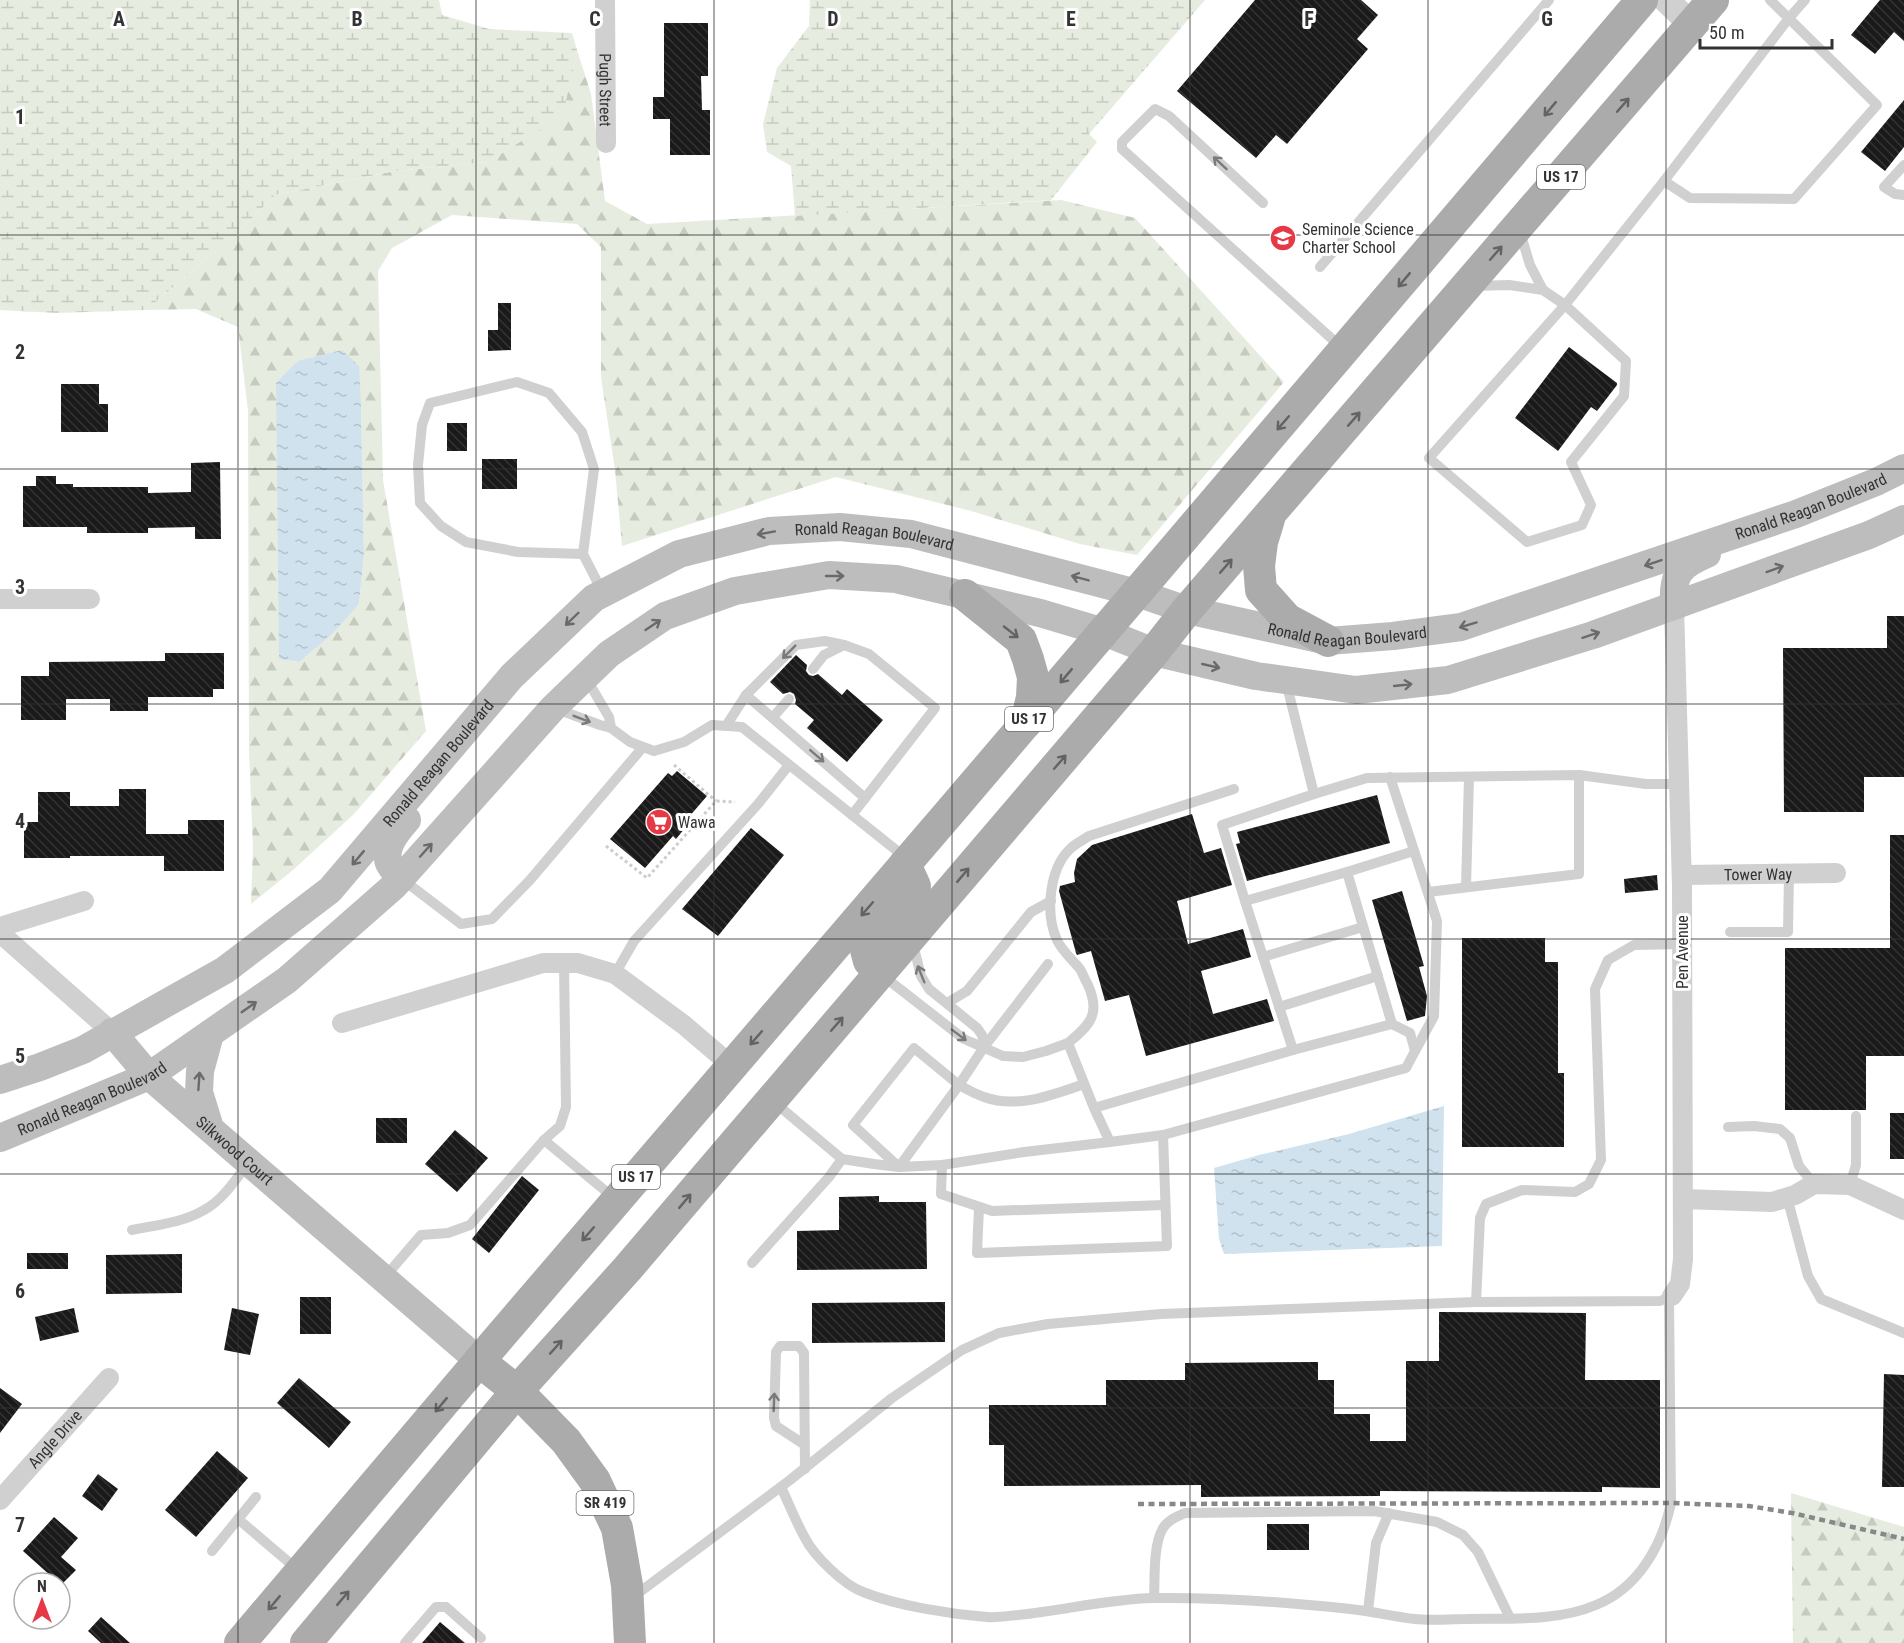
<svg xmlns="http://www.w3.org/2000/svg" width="1904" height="1643" viewBox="0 0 1904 1643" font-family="'Roboto Condensed',sans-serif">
<defs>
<pattern id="forest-firs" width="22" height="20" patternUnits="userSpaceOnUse" patternTransform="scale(1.5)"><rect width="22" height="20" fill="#e6ecdf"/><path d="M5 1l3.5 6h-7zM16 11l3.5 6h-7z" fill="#c6cbc0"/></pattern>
<pattern id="wetland-marsh" width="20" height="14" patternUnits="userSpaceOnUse" patternTransform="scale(1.5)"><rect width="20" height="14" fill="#e6ecdf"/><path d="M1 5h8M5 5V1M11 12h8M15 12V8" fill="none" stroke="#c6cbc0"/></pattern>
<pattern id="water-ripples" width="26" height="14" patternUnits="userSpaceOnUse" patternTransform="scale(1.5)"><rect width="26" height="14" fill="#cfe2ee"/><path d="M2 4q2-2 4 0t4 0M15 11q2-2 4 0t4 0" fill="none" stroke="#b2c2cd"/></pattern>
<pattern id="building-back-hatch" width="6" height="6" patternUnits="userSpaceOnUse" patternTransform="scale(1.5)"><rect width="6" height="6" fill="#1a1a1a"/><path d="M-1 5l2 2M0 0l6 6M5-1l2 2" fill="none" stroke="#333"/></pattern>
</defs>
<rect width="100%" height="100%" fill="#fff"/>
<g fill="url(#forest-firs)" fill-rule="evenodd">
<path d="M577,50L591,94L605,201L647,224L1061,200L1135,218L1284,382L1137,555L1080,544L971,511L836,477L622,546L615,470L601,377V247L577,224L452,215L392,248L378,271L383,480L426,731L354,814L293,870L251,904L253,848L249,750L248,411L238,327L196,309L146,310L238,232L275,195L395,171L488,162L562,115ZM361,405L364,554L359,604L298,662L280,659Z"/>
<path d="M1791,1493L1904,1527V1643H1793Z"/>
</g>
<g fill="url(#wetland-marsh)">
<path d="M0,0H439L442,15L489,29L572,33L577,50L563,115L488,162L395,171L275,195L238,232L146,310L57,313L0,310Z"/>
<path d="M810,0H1205L1089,134L1097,142L1051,200L795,216L791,166L767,152L763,124L777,68L809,26Z"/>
</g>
<g fill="url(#water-ripples)">
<path d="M342,350L359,366L361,405L364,554L359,604L332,634L299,662L279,659L276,383L298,361Z"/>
<path d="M1444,1106L1442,1246L1224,1254L1219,1239L1214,1168L1259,1155L1349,1134Z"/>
</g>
<g fill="url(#building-back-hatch)">
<path d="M1255,0H1361L1378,15L1357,39L1368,49L1287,144L1276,135L1256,158L1177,91Z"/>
<path d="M1880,0H1904V41L1894,32L1875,54L1851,35Z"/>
<path d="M664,23H708V76H701L702,110H710V155H670V119H653V97H664Z"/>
<path d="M1904,100V147L1885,171L1861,152Z"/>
<path d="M498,303H511V350L488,351V330H498Z"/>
<path d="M1569,347L1617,383V385L1597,411L1591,407L1558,451L1515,418Z"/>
<path d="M61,384H99V404H108V432H61Z"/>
<rect x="447" y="423" width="20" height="28"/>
<rect x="482" y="459" width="35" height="30"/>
<path d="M220,462L221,539H195V527L148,528V533H87V527H23V486H36V476H56V484H73V487H148V493L191,492V463Z"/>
<path d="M1887,616H1904V777H1864V812H1784L1783,648H1887Z"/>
<path d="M165,653H224V689H213V697H148V711H110V699H66V720H21V676H49V662L165,661Z"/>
<path d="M796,655L807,665L806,671L809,675L813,676L818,674L842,695L847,689L883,720L847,762L807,728L814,720L795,704L796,700L794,694L790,692L783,694L770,682Z"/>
<path d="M677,771L707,796L688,818L690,822L676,839L673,836L645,868L610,839L668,773L672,776Z"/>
<path d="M119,789H146V834H188V820H224V871H164V856H70V858H24V822H38V792H70V806H119Z"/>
<path d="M1377,795L1390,843L1247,881L1236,844L1240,843L1237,832Z"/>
<path d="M1192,814L1204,853L1221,848L1232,885L1177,901L1188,944L1243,929L1251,957L1201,971L1213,1014L1267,999L1274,1021L1146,1056L1129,995L1105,1001L1091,951L1077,955L1076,953L1059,891L1060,886L1075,882L1074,873L1077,859L1092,845Z"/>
<path d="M751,828L784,855L718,936L682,909Z"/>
<path d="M1890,835H1904V1056H1866V1110H1785V948H1890Z"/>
<path d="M1657,875L1658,890L1625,893L1624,879Z"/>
<path d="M1402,891L1424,966L1419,967L1427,996L1425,1016L1407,1021L1372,900Z"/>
<path d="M1462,938H1545V962H1558V1073H1564V1147H1462Z"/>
<rect x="1890" y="1113" width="14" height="46"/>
<rect x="376" y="1118" width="31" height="25"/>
<path d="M455,1130L488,1158L457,1192L425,1164Z"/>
<path d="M522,1176L539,1190L489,1253L472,1239Z"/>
<path d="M879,1196V1202H926L927,1269L797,1270V1231L839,1230V1197Z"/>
<rect x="27" y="1253" width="41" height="16"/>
<path d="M182,1254V1293L106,1294V1255Z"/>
<rect x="300" y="1297" width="31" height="37"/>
<path d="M945,1302V1342L812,1343V1303Z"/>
<path d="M74,1308L79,1332L40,1341L35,1317Z"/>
<path d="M232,1308L259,1314L250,1355L224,1350Z"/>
<path d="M1439,1312L1586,1313L1585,1380H1660V1488L1602,1487V1492L1380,1491V1496L1201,1497V1485L1004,1486V1445H989V1405H1106V1380H1185V1363L1318,1362V1380H1334V1414H1370V1441H1406V1361H1439Z"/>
<path d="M1884,1374L1904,1375V1487H1882Z"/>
<path d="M299,1378L351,1422L329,1448L277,1403Z"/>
<path d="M0,1388L22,1404L0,1433Z"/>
<path d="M217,1451L248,1478L196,1537L165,1510Z"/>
<path d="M98,1474L118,1489L102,1511L82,1496Z"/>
<path d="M54,1517L78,1538L61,1557L76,1570L61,1585L23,1551Z"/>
<rect x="1267" y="1524" width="42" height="26"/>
<path d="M101,1617L130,1643H101L88,1631Z"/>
<path d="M440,1622L465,1643H422Z"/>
</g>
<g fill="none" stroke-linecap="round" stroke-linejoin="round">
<g stroke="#cdcdcd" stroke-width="3" stroke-dasharray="3 3" stroke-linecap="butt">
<path d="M674,765L716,801"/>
<path d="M606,846L647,878L716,801L735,802"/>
</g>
<g stroke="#d0d0d0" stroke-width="10">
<path d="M1770,0L1877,105L1794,199L1690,198L1664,181L1789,18L1805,0"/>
<path d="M1904,165L1884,187L1895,194L1904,195"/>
<path d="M1263,203L1169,116L1155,109L1122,142V149L1342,348"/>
<path d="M1520,232L1530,265L1543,290"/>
<path d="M1320,267L1549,0"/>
<path d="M1474,286L1509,285L1543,290L1565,305L1664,181"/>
<path d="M1565,305L1626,361L1624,396L1571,462L1591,505L1582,525L1527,542L1429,458Z"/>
<path d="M583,554L518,552L466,542L441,526L420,503L418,465L422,425L430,403L517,382L549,393L582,432L594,469L583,554L603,593"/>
<path d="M813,669L824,655L844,645L869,654L935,708L852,815"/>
<path d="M586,678L609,717L611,728"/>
<path d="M746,695L865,798"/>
<path d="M554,708L600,725L611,728L630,742L654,751L684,742L712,725L742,727L906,858"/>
<path d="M773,717L789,699"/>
<path d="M726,726L746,695L796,645L825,641L844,645"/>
<path d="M1390,777L1437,921L1434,1016L1415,1051"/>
<path d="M1314,794L1367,778L1579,775L1646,784H1679"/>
<path d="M1347,872L1414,851"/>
<path d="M402,879L461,924L492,919L530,880L643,747"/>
<path d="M1466,887L1469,777"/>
<path d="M1428,892L1579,874V775"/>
<path d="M1245,901L1222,825L1314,794L1286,682"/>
<path d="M1730,932H1788L1789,874"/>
<path d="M913,944L921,976L929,989L977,1028L982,1035L984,1047"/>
<path d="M1263,957L1363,927"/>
<path d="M1048,964L984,1047L959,1085L914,1048L853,1125L899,1167L959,1085C967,1089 975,1094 984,1097C1017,1109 1052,1095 1084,1084"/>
<path d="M615,974L634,941L758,804L789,765"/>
<path d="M882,975L964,1039L1003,1056L1023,1057L1046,1051L1068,1043L1094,1108L1110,1142L1163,1135L1406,1068L1415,1051L1410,1033L1392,1024L1347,872L1245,901L1293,1050L1094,1108"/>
<path d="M947,1003L967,991L1031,912L1051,901"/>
<path d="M1279,1007L1378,976"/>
<path d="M1068,1043C1090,1025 1101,1014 1088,985C1085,980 1083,974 1080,969C1072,959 1062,951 1057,940C1045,914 1049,869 1070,849C1075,844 1083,840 1089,836L1234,789"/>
<path d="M1293,1050L1392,1024"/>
<path d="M774,1102L842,1159L874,1164L899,1167L942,1165L1024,1152L1110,1142"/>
<path d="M1728,1127L1754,1126L1780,1129L1790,1138L1799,1166L1814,1184"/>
<path d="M544,1140L614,1198"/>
<path d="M942,1165L941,1194L992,1211L1165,1205"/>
<path d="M1850,1185L1856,1165V1116"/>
<path d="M1787,1197L1808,1276L1821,1299L1904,1333"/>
<path d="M979,1207L977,1253L1167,1246L1163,1135"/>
<path d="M132,1230C156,1225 182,1223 204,1210C223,1200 236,1179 249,1162"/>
<path d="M752,1263L829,1177L842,1159"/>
<path d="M384,1278L421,1235L448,1233L470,1225L544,1140L560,1126L566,1107L564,963"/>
<path d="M1476,1302L1480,1218L1486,1204L1522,1190L1575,1192L1589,1184L1601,1160L1595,989L1608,960L1634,945L1682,944"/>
<path d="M805,1445L776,1426L774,1418L776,1352L780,1346H799L804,1353L805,1469"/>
<path d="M781,1487C789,1504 796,1522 805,1538C814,1556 844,1585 863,1592C898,1606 950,1614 987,1617C1000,1618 1014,1615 1027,1614C1069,1609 1111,1599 1153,1598C1218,1597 1285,1602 1350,1609C1372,1611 1394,1617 1415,1619C1432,1621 1449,1619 1466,1619C1508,1618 1556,1622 1596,1605C1638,1588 1662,1546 1671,1503L1669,1297"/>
<path d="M238,1519L298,1570"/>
<path d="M212,1551L256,1497"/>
<path d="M633,1597L790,1480L892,1398L962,1350L999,1333L1048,1324L1161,1314L1476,1302L1660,1301L1672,1296"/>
<path d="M1154,1598C1155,1579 1153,1547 1162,1530C1166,1521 1176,1517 1185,1513L1374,1511L1437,1522L1463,1535L1478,1552L1510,1618"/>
<path d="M1368,1611L1376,1543L1389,1513"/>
<path d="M405,1643L436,1607H446L481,1638"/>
</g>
<g stroke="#d0d0d0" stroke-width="20">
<path id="s1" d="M605,0L606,143"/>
<path d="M0,599H90"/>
<path id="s2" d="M1682,875L1836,873"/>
<path d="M0,927L84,901"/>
<path d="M0,933L112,1032"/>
<path d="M342,1023L543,963H578L615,974L684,1025L732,1066"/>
<path d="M1683,1199L1772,1202L1795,1195L1814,1184L1850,1185L1904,1210"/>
<path d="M1672,1296L1680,1284L1683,1259L1682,886L1674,606"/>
<path id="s3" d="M0,1500L109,1378"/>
</g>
<path stroke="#d0d0d0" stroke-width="26" d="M1666,0L1692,25"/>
<g stroke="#bdbdbd" stroke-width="28">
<path d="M1674,606C1672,574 1679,566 1707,554"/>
<path d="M401,879C397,874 392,869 389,863C383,848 398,830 407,820"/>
<path id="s4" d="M112,1032L149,1076L479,1361"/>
<path d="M210,1034L200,1071L199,1092L210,1128"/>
<path id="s5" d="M0,1080L40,1067L83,1050L225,970L330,890L512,676L594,598L679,554L769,531L840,527L911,534L1137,593L1187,610L1328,641L1393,636L1461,627L1796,514L1876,482L1904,468"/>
<path id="s6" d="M0,1138L149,1076L287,980L394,886L553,708L609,654L665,616L735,591L829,575L896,579L1040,613L1104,632L1154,652L1256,676L1356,690L1448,680L1593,635L1869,535L1904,519"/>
</g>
<g stroke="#ababab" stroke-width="32">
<path d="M1269,519L1262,542L1259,566L1261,590L1287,619L1328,641"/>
<path d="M965,595L1021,640L1028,659L1033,677L1032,697L1026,723"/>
<path d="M880,973L869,961L866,950L914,894L915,886L905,864"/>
<path d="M479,1361L517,1391L566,1441L595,1481L617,1528L627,1585L630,1643"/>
<path d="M240,1643L479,1361L955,806L1642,0"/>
<path d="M306,1643L517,1391L628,1268L1154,652L1187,610L1713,0"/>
</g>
<path stroke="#888" stroke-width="4.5" stroke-dasharray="6 4.5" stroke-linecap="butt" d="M1138,1504L1671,1503L1749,1506L1792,1513L1904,1539"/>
</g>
<defs><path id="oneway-shaft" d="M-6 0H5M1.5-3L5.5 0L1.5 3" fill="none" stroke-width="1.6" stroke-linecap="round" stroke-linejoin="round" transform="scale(1.5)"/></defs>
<g stroke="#636363">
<use href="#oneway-shaft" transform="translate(1623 105) rotate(-49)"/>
<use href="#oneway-shaft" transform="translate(1550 109) rotate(130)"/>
<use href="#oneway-shaft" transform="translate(1496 253) rotate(-49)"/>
<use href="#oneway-shaft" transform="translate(1404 280) rotate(130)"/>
<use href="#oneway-shaft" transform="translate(1354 419) rotate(-49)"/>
<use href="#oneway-shaft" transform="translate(1283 423) rotate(131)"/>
<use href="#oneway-shaft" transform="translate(1226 566) rotate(-49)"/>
<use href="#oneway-shaft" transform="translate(1011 632) rotate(38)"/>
<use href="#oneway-shaft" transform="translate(1066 676) rotate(130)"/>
<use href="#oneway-shaft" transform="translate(1060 762) rotate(-49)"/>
<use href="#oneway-shaft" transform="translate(963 875) rotate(-50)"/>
<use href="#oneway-shaft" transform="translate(867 909) rotate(131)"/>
<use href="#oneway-shaft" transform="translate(837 1024) rotate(-49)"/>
<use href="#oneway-shaft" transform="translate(756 1038) rotate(131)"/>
<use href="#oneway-shaft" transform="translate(685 1201) rotate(-50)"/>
<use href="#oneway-shaft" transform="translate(588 1234) rotate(131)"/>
<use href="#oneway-shaft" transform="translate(556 1347) rotate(-48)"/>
<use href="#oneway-shaft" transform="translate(441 1405) rotate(130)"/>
<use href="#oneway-shaft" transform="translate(343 1598) rotate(-50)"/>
<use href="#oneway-shaft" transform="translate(274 1603) rotate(130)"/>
</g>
<g stroke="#7a7a7a">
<use href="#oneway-shaft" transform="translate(1220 163) rotate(-137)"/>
<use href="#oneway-shaft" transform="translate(789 652) rotate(135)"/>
<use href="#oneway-shaft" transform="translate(582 719) rotate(21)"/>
<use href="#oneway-shaft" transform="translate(817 756) rotate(41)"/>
<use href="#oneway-shaft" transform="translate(921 974) rotate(-112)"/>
<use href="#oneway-shaft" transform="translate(959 1035) rotate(37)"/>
<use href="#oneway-shaft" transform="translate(774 1402) rotate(-88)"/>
</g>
<g stroke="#6a6a6a">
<use href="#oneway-shaft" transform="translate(766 533) rotate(170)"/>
<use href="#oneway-shaft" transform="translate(1653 563) rotate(161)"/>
<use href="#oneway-shaft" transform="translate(1775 569) rotate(-20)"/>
<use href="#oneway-shaft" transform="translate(835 576)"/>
<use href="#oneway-shaft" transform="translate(1080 578) rotate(-165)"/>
<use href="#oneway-shaft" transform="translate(572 619) rotate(136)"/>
<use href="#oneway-shaft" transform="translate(653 625) rotate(-34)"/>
<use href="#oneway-shaft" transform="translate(1468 625) rotate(163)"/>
<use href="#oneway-shaft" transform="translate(1591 635) rotate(-18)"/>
<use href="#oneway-shaft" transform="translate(1211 666) rotate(13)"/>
<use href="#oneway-shaft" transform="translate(1403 685) rotate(-6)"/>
<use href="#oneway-shaft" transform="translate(426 850) rotate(-48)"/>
<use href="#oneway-shaft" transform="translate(358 858) rotate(130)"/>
<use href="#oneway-shaft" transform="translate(249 1007) rotate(-35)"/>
<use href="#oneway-shaft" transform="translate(199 1081) rotate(-86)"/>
</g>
<path fill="none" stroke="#333" stroke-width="1.5" stroke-opacity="0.55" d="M238,0V1643M476,0V1643M714,0V1643M952,0V1643M1190,0V1643M1428,0V1643M1666,0V1643M0,235H1904M0,469H1904M0,704H1904M0,939H1904M0,1174H1904M0,1408H1904"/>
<defs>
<symbol id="school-disc" viewBox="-11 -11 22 22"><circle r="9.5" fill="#e63946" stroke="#fff"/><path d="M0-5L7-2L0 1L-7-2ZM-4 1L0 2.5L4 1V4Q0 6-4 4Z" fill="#fff"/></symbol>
<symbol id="supermarket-disc" viewBox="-11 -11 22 22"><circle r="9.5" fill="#e63946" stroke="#fff"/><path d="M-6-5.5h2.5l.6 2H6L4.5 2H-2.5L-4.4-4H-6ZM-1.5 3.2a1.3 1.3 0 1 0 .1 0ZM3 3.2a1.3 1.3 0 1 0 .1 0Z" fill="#fff"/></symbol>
</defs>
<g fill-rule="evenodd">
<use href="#school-disc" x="1268" y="223" width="30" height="30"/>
<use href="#supermarket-disc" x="644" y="807" width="30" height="30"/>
</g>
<g text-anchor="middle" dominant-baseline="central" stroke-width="6" stroke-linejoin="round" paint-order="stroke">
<g fill="#fff" stroke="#707070" stroke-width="1.5">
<rect x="1537" y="165" width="48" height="24" rx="4.5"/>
<rect x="1005" y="707" width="48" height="24" rx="4.5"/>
<rect x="612" y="1165" width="48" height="24" rx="4.5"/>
<rect x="576.5" y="1491" width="57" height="24" rx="4.5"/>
</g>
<g font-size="15" font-weight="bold" fill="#333">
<text x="1561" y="177">US 17</text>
<text x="1029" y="719">US 17</text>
<text x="636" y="1177">US 17</text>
<text x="605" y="1503">SR 419</text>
</g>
<g font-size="16" fill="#333" stroke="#fff">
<text stroke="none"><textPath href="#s1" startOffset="90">Pugh Street</textPath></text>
<text stroke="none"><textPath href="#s5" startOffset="2043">Ronald Reagan Boulevard</textPath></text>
<text stroke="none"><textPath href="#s5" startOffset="1072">Ronald Reagan Boulevard</textPath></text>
<text stroke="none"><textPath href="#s5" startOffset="1558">Ronald Reagan Boulevard</textPath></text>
<text stroke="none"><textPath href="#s5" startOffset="550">Ronald Reagan Boulevard</textPath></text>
<text stroke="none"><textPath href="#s2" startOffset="76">Tower Way</textPath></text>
<text transform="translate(1682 952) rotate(-90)">Pen Avenue</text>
<text stroke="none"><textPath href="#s6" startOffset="100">Ronald Reagan Boulevard</textPath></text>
<text stroke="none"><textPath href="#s4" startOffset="171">Silkwood Court</textPath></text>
<text stroke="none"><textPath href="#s3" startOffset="82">Angle Drive</textPath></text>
</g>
<g font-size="16" fill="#333" stroke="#fff" text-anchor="start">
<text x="1302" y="229">Seminole Science<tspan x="1302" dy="18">Charter School</tspan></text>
<text x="678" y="822">Wawa</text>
</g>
</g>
<g font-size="20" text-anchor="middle" font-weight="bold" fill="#333" stroke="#fff" stroke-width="6" stroke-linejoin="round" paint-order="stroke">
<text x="119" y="26">A</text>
<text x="357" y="26">B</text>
<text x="595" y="26">C</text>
<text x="833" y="26">D</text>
<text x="1071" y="26">E</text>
<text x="1309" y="26">F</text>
<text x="1547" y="26">G</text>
<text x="20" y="124">1</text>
<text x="20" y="359">2</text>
<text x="20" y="594">3</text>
<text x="20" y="828">4</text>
<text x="20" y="1063">5</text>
<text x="20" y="1298">6</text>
<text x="20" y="1532">7</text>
</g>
<g transform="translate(42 1601)"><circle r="28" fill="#ffffff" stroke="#adadad" stroke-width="1.5"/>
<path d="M0-4.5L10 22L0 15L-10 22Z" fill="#e63946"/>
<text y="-9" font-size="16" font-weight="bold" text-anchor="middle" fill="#333333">N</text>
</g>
<path d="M1700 39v9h132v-9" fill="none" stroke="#333333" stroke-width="3"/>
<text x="1709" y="39" font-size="18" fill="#333333" stroke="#ffffff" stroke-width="4.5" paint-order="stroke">50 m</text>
</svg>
